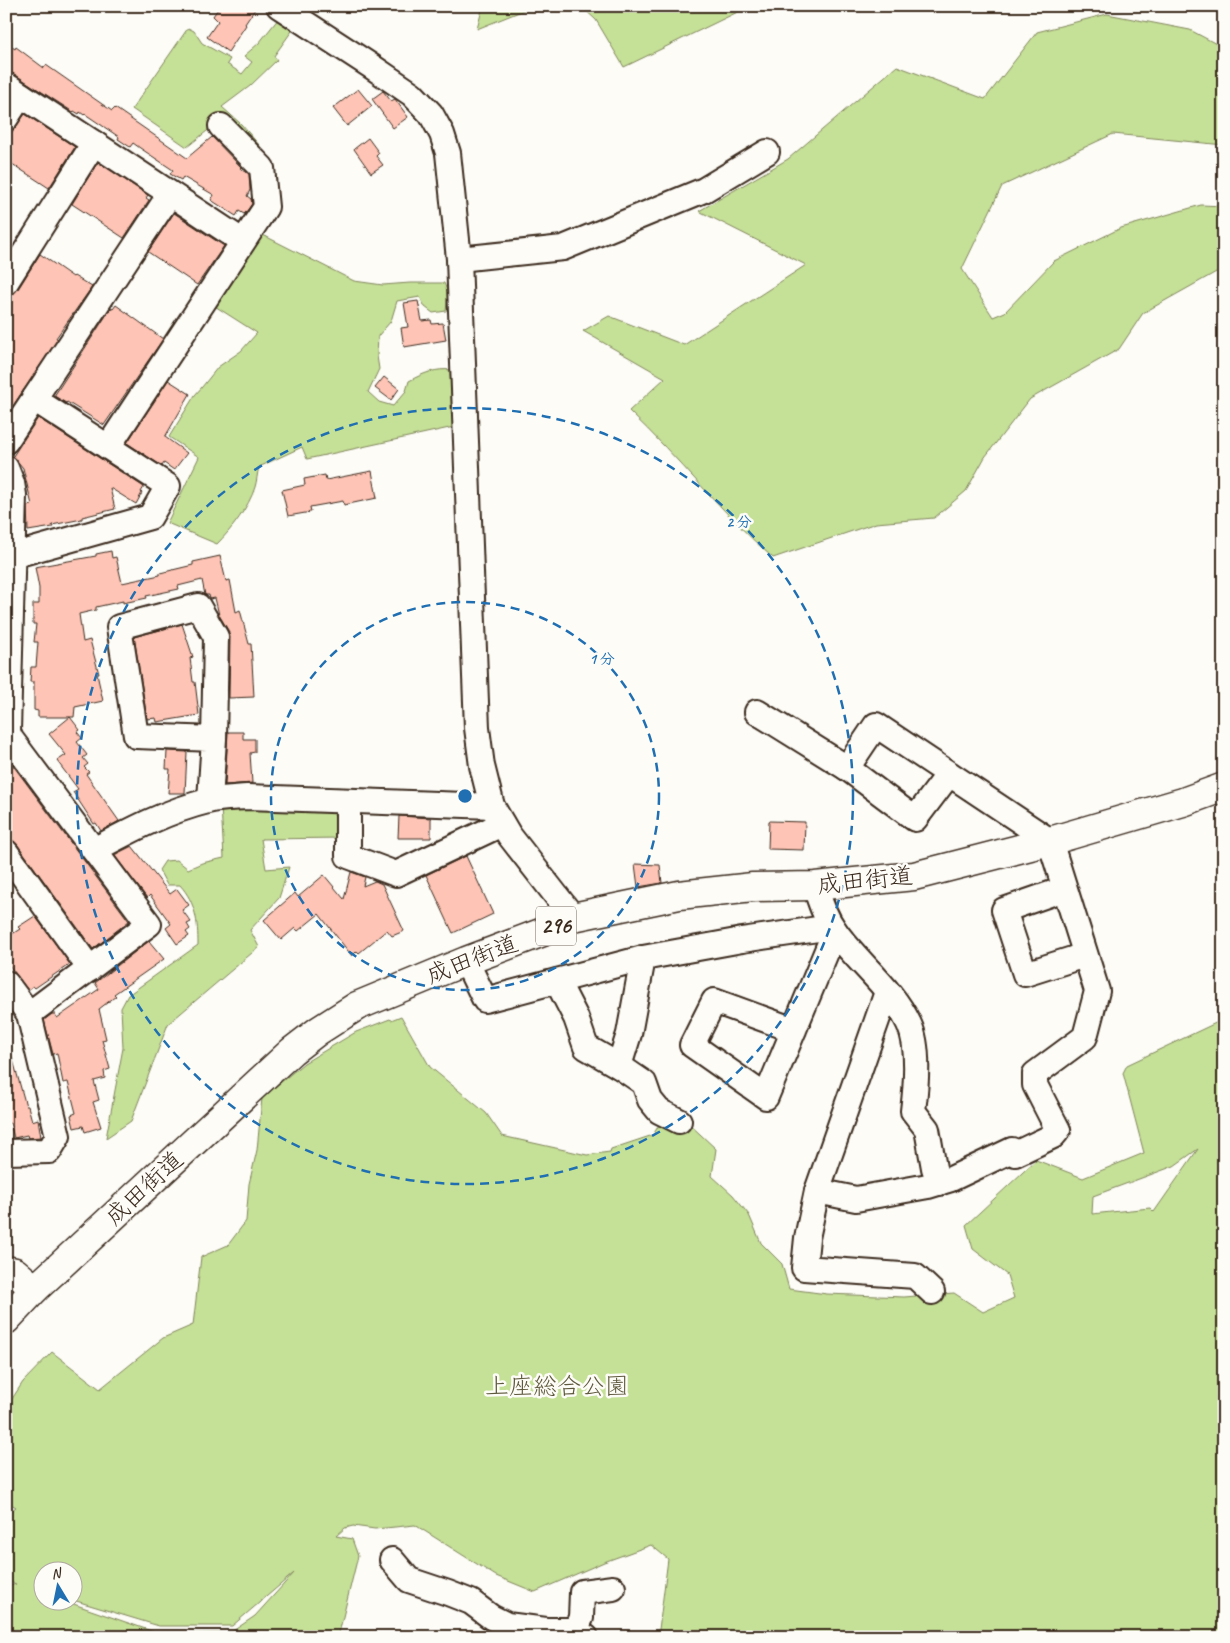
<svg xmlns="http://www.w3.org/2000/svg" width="1230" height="1643" viewBox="0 0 1230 1643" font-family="Caveat,'Klee One',sans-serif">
<rect width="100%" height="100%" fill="#fdfcf7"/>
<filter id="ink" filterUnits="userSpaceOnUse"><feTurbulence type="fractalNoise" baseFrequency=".02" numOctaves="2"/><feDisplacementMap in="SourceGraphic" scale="10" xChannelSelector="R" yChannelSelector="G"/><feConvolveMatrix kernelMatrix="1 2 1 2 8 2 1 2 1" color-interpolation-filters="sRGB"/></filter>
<g filter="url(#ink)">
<g fill="#c5e097" stroke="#80855a" fill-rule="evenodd">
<path d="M483,6H534L477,29Z"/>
<path d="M581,6H750L624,67L596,20Z"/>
<path d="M1107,14L1190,30L1224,48V145L1113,134L1002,186L962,269L993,317L1005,312L1054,261L1121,228L1201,205L1224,206V271H1218L1143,313L1119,349L1030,399L985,457L966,491L934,518L876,523L773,558C722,513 679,458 629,411L665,378L583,331L609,316L684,345L806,265L699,211L788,159L897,66L985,99L1037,32Z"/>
<path d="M279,18L294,28L274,56L277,60L250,86L222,107L241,124L260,146L254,149L222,119L187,147L132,109L188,28L194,31L202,43L230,59L227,64L242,74L252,62L244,56L259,43Z"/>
<path d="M257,232L354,281L383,285L410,283H444L448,293L446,311L433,313L425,307L420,297L397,301L391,321L378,336L377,356L379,369L368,392L379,402L393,406L406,391L409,381C424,373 436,368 452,370L454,427L307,459L302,447L259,467C257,474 257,481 255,487C249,507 231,530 217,544L167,523L199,457L169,437L195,395L202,387L218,367L241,351L257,333L210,303Z"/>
<path d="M221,806L342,808L343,838L261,839L266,869L289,867L279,898L250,930L259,947L168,1024L131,1121L106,1138L123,1048L121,1008L128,995L198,945C198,922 196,903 180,885H167L159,870L165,861L177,860L188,869L202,863L224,858Z"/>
<path d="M401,1016L430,1067L486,1113L502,1136L587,1155L610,1152L611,1149L653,1135L670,1106L716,1149L712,1176L733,1195L749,1215L761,1243L782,1264L789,1289L827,1294L904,1297L954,1293L983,1312L1014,1298L1007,1275L973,1249L966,1225L1036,1160L1083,1178L1144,1153L1123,1073L1127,1065L1222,1020L1224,1017V1637H658L668,1559L651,1545L604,1562L535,1592L496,1576L415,1525L375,1529L353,1526L345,1528L336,1536L352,1539L358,1556L338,1637H6V1587L16,1584L6,1581V1514L16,1507L6,1501V1408L23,1382L52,1352L100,1389L163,1338L193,1325L201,1257L228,1245L246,1221L249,1184L257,1150L262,1098L304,1063L356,1032L390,1019L391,1020ZM1198,1149L1154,1212L1150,1208L1092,1214L1093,1196L1174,1166ZM42,1570H72L73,1600L159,1626H232L294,1573L255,1616L230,1633L160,1634L65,1601L42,1600V1592L40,1591H42Z"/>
</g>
<g fill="#fec4b5" stroke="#3b2a1e">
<path d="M220,6H257L245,24L246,25L228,52L207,37L218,21L213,16Z"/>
<path d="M6,43L15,49L16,47L44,68L46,65L112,111L115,108L187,158L212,137L241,167L240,168L249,174L250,190L247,196L251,199L252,204L246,212L244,214L239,211L236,216L211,200L214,195L183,177L181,180L170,174L173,170L140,148L133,143L130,147L118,139L119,137L85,114L84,115L80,112L79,114L74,111L73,112L14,74L6,71Z"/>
<path d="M358,89L372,106L347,126L333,108Z"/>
<path d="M383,91L391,101L395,99L408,117L393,128L372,99Z"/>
<path d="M25,114L75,147L49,188L6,160V140Z"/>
<path d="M368,138L379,153L376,156L383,165L371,173L354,149Z"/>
<path d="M98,162L148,195L146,198L149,200L124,238L72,204Z"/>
<path d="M174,213L224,246L197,285L148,252Z"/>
<path d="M40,254L73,277L74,276L92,287L56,338L58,339L6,416V302L18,289Z"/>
<path d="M418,301L422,321L431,320L432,324L443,323L446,340L404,347L401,328L408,327L404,303Z"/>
<path d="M116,305L163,339L104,425L67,402L66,403L54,396L111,308L113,309Z"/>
<path d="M384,377L399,389L391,400L375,388Z"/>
<path d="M168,380L190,394L165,437L187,453L174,470L164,463L162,466L127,443Z"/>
<path d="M38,418L144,487L141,492L142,493L136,504L110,488L115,509L82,517V519L52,525L53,527L28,531L27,506L32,505L23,468L13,456Z"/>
<path d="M372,471L377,498L344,505L343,501L310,507L311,512L288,516L282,490L305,485L304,479L325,475L326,480Z"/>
<path d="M111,551L112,558L116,557L122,583L160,575V573L193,565V562L220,556L226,581L230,580L236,612L240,610L249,644H251L254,697L229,698L230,637L228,630L219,615L215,598L210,599L209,595H205L202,580L178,586L179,589L146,596L147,598L123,603V601L96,607V610L79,614L83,642L90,640L99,674H97L103,701L75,707L74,717H70L80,730L77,732L82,738L77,742L87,755L83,758L88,764L84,767L89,772L86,774L119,821L101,831L96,823L94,824L73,792L78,789L57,761L66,755L49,734L70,717H38V711L34,710V682H30L31,667H36L38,642H34L36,624H33V604H39V588L35,567L96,556V554Z"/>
<path d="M182,624L193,657L190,658L193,682H195L199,715L157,722L156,718L147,719L134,637Z"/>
<path d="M228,732H243V739H255V752L250,753L252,783L225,785Z"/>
<path d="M167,751L187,752L185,793H168L170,769H166Z"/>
<path d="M6,756L129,921L93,949L17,844L12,840L6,839Z"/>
<path d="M399,816L431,818V838H398Z"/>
<path d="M769,821L805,822L804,850L768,849Z"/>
<path d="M132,846L170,894L177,889L189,905L182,910L191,922L187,924L190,929L186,932L189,936L177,944L166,928L171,924L150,895L147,898L115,856L116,854Z"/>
<path d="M466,856L493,914L453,933L426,875Z"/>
<path d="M635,864L660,865L662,883L638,887Z"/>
<path d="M351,872L365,877L363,886L375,881L382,884L404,931L392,936L387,930L359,953L357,951L352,956L319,914L298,931L295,928L281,940L264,920L295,893L298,897L324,875L344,899Z"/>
<path d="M35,916L70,964L35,988L33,986L28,990L6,961V938L20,929L18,927Z"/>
<path d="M149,941L164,959L114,994L116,996L99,1009L106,1039L102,1040L110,1069L104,1071L105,1078L94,1081L99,1100L93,1102L101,1127L85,1132L83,1126L74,1128L71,1115L76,1113L68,1082L63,1083L57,1053L53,1054L44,1020L52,1014H55L57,1018L99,989L95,983Z"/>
<path d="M11,1053L26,1106H28L32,1121L38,1119L41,1137L28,1138L27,1135L14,1138L10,1123L6,1124V1054Z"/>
</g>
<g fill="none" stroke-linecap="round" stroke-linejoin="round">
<defs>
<g id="minor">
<path d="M279,6L371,66L412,94L431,114L442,134L448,153L459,259L477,728L482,766L492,806L509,835L573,917"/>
<path d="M6,85L242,241"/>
<path d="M6,118L21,95"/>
<path d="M459,259L563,248L704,190L767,152"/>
<path d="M6,282L94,143"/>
<path d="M6,441L170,194"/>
<path d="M108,447L266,207L262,168L221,126"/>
<path d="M6,468L12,483L14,495L8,732L11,739L149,924L29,1014"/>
<path d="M12,556L150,517L168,486L34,399"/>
<path d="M757,712L847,768L876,725L1050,841L1097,991L1085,1037L1035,1074V1085L1058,1130L1053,1136L1015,1154L1012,1150L951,1179L928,1186L856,1199L817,1191"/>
<path d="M847,768L915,819L949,774"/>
<path d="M210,800L214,739L216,637L198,606L119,627L136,736L214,739"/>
<path d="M348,801V856L396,874L502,824"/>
<path d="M94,850C131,830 167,811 208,801C220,798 234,798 247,797L492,806"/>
<path d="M6,852L90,969"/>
<path d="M815,886C820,902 825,917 835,931C857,962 893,989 909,1024C920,1047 916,1087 913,1111L927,1129L934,1168L939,1183"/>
<path d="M1064,889L1004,910L1025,974L1085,955"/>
<path d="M466,961L485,1000L643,958L742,940L832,927"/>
<path d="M557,981L576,1018L586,1047L619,1066L644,1083L650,1100L659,1111L679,1121"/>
<path d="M6,983L29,1014L58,1136L49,1151L6,1152"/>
<path d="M887,992L817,1191L807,1238L804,1268L915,1276L932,1292"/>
<path d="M794,1030L714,1001L692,1045L766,1097L835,931"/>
<path d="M619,1066L629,1034L643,958"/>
<path d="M392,1560L409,1580L448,1593L471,1602L491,1617L507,1625L546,1630H575L586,1637"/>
<path d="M575,1630L581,1618L582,1592L613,1588"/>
</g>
<g id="highway">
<path d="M6,1270L15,1272L35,1289"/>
<path d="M6,1320L35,1289L292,1051L318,1031L357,1006L466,961L543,932L573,917L679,895L753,887L815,886L914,876L1050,841L1183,802L1224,787"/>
</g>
</defs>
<use href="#minor" stroke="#3b2a1e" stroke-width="28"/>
<use href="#highway" stroke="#3b2a1e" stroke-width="31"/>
<use href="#minor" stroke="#fdfcf7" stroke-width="24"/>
<use href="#highway" stroke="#fdfcf7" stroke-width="28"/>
</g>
</g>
<g fill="none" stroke="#1f6fb2" stroke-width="2.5" stroke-dasharray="9 6">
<circle cx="465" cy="796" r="194"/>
<circle cx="465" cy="796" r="388"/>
</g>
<g text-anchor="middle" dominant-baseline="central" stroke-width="5" stroke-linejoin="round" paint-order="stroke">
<rect fill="#fdfcf7" stroke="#75695f" stroke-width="1" x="536" y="906.5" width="40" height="39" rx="4"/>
<g font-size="22" font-weight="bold" fill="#3b2a1e">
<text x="556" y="926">296</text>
</g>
<g font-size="24" fill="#3b2a1e" stroke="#fdfcf7">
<text transform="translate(865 880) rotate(-6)">成田街道</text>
<text transform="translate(472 959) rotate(-21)">成田街道</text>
<text transform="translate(144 1188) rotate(-43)">成田街道</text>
</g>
<g font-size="24" fill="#5e583c" stroke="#fdfcf7">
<text x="557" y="1386">上座総合公園</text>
</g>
</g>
<circle cx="465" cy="796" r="8" fill="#1f6fb2" stroke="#fdfcf7" stroke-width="2.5"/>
<g font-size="15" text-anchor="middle" font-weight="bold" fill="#1f6fb2" stroke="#fdfcf7" stroke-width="5" stroke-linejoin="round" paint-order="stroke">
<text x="739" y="527">2 分</text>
<text x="602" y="664">1 分</text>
</g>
<rect width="1230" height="1643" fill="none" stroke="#fdfcf7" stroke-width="25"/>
<rect x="12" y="12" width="1205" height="1618" fill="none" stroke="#3b2a1e" stroke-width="2" filter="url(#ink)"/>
<g transform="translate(58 1586) rotate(350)"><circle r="24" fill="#fdfcf7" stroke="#afa8a0"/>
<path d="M0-4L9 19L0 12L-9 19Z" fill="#1f6fb2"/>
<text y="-8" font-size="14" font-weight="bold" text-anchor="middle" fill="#3b2a1e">N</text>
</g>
</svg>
